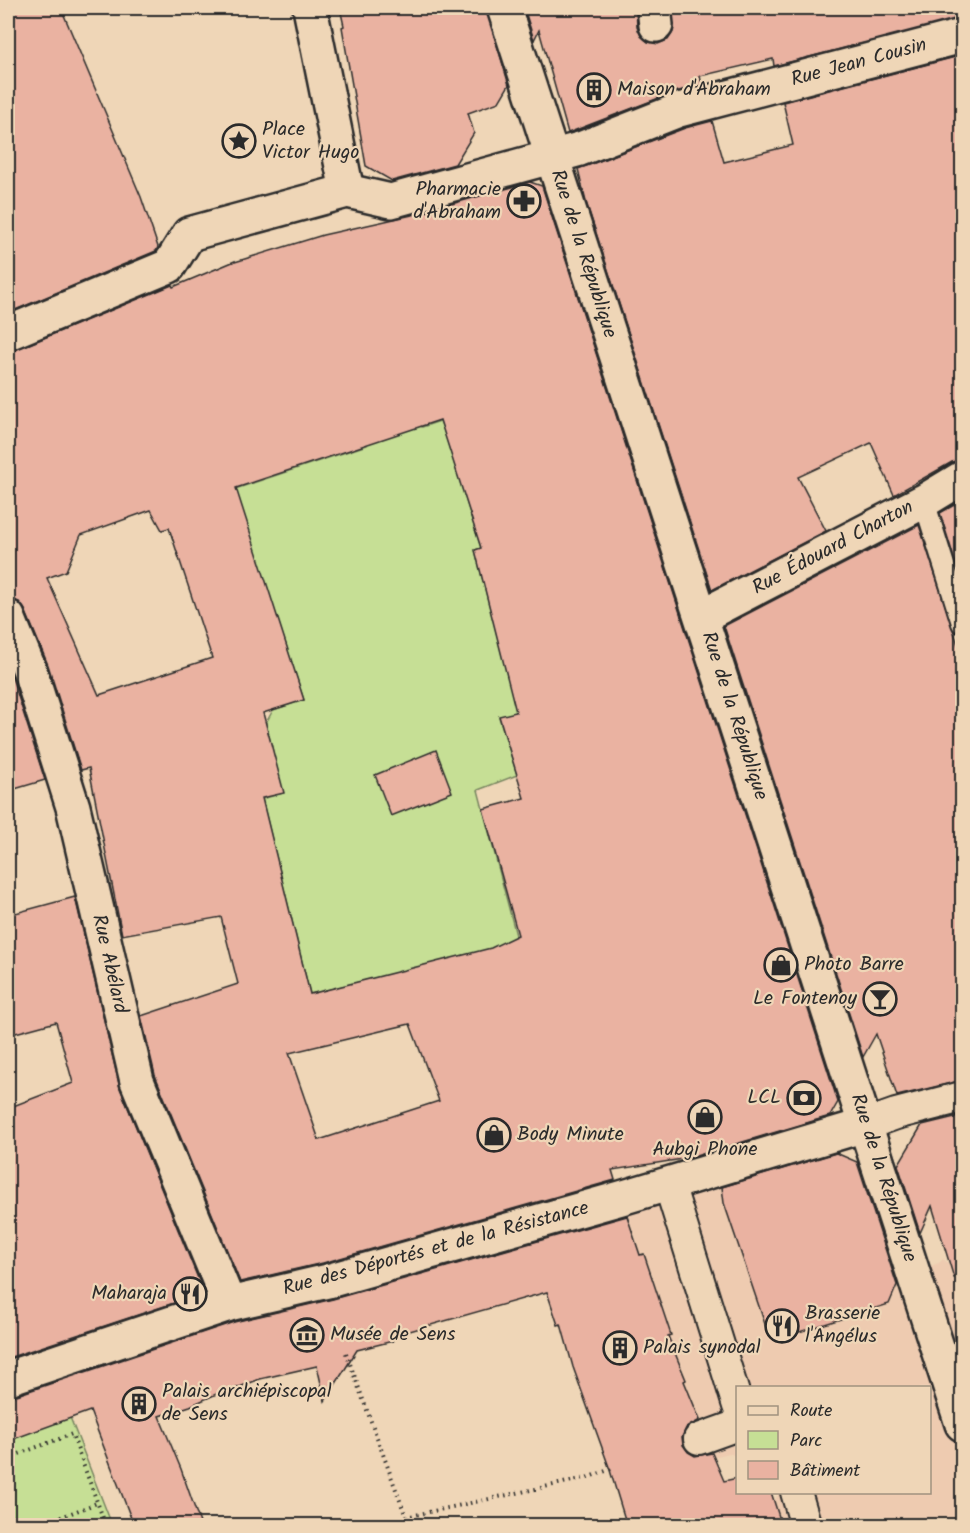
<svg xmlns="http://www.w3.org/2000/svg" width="970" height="1533" viewBox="0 0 970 1533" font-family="Kalam,sans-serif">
<rect width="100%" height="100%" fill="#efd6b7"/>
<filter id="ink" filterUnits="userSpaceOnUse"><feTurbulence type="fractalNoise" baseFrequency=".0167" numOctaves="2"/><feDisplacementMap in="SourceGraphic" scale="12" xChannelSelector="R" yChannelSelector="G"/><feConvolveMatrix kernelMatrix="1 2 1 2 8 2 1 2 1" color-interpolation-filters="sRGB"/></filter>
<g filter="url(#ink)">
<path fill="#eecbb0" d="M721,1179L724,1203L767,1330L780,1338L888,1304L899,1277L939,1263L943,1259L949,1264L962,1303V1525H774V1502L779,1493L930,1492V1388H738L737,1457L729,1453L705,1459L695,1426L701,1423L680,1382L686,1380L684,1374L678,1376L666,1337L671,1335L652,1294L657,1292L656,1287L650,1288L646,1260L644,1254L640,1255L626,1214Z"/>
<g fill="#c6df95" stroke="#788560" stroke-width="1.5">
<path d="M416,406L422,427L440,421L444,431L481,548L475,550L517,712L499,717L517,775L478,790L518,943L310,994L262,799L283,793L266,723L273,710L304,700L235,489L367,445L361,413Z"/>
<path d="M68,1412L112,1525L8,1526V1441L36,1430Z"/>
</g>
<g fill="#eab2a1" stroke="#2b2b2b" stroke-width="1.5" fill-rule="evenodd">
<path d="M8,8H61L141,197L158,247L156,251L8,313Z"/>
<path d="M340,8H486L509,85L499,102L468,113L474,133L455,164L392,181L366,166L342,27L344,26Z"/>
<path d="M524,8H636L637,27L641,36L648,42L658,44L668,40L673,32V8H963V18L774,66L773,59L700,76L702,85L672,93L568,133L539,30L534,40Z"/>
<path d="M963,55V459L952,462L894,495L871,443L798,477L826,531L712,590L586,202L578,169L685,128L712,121L724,162L793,145L783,102Z"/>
<path d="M530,182L542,186L838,1102L830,1116L689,1158L612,1170L615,1180L323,1263L240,1282L155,1075L141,1016L238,984L221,917L122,935L89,768L81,770L48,665L25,610L19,602L8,599V351L15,350L172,285L173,287L235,261V262L323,235L439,209L437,208ZM440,420L481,548L475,550L516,712L499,716L524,798L483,809L518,935L491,948L310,994L262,798L284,793L263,713L304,700L236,488ZM151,510L162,530L169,528L212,658L99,695L47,578L66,571L81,535ZM410,1024L439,1101L319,1140L289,1053Z"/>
<path d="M963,500V580H961L940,513Z"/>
<path d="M919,525L963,660V1080L897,1096L876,1034L863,1057L724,626Z"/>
<path d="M8,665L45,780L8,791Z"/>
<path d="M436,750L452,792L391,816L375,775Z"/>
<path d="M75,897L120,1088L204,1293L8,1358V1108L73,1083L56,1022L8,1035V915Z"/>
<path d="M963,1115V1277L954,1278L932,1206L920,1233L898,1165L922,1125Z"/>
<path d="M836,1153L857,1162L897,1285L889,1304L780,1338L767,1330L724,1203L722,1187Z"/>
<path d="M627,1216L640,1255L644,1254L671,1335L668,1336L686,1380L684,1381L700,1420L686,1428L682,1437L683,1445L688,1452L695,1456L712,1453L724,1481L738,1478V1492H771L782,1526H627L609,1467L573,1367L561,1324L558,1325L547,1292L392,1336L393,1341L357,1350L325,1401L317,1366L260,1379L224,1393L223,1391L190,1406L159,1416L181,1469L201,1526H134L90,1411L8,1441V1396H14L234,1322L333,1299Z"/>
</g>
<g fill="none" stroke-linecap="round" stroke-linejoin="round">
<defs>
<path id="service" d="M924,501L962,623"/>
<g id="pedestrian">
<path d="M865,1125L896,1114L962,1097"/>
<path d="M669,1184L738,1406"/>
<path d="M699,1439L738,1425"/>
<path d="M796,1492L806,1526"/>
</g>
<g id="minor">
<path d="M310,8L347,191"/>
<path d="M504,8L962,1424"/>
<path d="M654,8L656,25"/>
<path d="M8,333L169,266L189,234L347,191L391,201L580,149L679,110L962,36"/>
<path d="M702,616L924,501L962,478"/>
<path d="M8,617L30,671L73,807L137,1081L229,1304"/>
<path d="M8,1378L229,1304L328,1281L621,1198L865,1125"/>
</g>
</defs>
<use href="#service" stroke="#2b2b2b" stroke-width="24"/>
<use href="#pedestrian" stroke="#2b2b2b" stroke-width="34"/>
<use href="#minor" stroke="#2b2b2b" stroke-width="38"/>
<g stroke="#2b2b2b" stroke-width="4" stroke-dasharray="1.5 4.5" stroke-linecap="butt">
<path d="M346,1353L406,1517L586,1478L614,1468"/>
<path d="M8,1458L72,1434L106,1526"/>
<path d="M38,1526L97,1503"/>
</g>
<use href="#service" stroke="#efd6b7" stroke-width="20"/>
<use href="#pedestrian" stroke="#efd6b7" stroke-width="30"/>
<use href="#minor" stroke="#efd6b7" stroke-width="33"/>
</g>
</g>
<defs>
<symbol id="building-ring" viewBox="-11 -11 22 22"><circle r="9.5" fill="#efd6b7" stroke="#2b2b2b" stroke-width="1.5"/><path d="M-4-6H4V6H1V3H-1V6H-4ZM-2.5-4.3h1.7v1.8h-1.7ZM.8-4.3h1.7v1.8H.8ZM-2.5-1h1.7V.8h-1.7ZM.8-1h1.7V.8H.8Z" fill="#2b2b2b"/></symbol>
<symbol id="sight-ring" viewBox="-11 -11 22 22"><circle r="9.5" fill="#efd6b7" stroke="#2b2b2b" stroke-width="1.5"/><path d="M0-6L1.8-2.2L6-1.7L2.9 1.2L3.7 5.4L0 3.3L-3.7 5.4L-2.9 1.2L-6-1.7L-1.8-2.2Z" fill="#2b2b2b"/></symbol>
<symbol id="pharmacy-ring" viewBox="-11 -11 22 22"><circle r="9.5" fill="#efd6b7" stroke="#2b2b2b" stroke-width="1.5"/><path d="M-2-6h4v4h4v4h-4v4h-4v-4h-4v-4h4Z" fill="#2b2b2b"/></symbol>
<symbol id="shop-ring" viewBox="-11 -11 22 22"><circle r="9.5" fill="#efd6b7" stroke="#2b2b2b" stroke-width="1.5"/><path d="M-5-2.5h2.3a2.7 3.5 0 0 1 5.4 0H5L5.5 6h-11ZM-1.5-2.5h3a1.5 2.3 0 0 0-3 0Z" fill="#2b2b2b"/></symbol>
<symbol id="bar-ring" viewBox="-11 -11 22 22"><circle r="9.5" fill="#efd6b7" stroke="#2b2b2b" stroke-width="1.5"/><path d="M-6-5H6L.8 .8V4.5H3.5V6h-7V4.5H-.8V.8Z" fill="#2b2b2b"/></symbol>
<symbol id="bank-ring" viewBox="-11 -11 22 22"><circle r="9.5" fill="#efd6b7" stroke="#2b2b2b" stroke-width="1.5"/><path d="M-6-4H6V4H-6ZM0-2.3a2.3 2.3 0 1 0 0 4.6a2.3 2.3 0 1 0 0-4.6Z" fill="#2b2b2b"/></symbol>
<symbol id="restaurant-ring" viewBox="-11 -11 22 22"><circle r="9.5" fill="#efd6b7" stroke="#2b2b2b" stroke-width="1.5"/><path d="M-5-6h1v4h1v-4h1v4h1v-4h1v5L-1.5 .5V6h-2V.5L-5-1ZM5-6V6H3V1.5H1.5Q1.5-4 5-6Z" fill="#2b2b2b"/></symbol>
<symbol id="museum-ring" viewBox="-11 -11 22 22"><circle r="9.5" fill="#efd6b7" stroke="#2b2b2b" stroke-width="1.5"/><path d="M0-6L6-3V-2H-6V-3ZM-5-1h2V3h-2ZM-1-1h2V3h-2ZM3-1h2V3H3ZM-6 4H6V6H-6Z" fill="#2b2b2b"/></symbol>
</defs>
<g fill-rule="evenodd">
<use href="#building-ring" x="575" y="71" width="38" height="38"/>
<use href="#sight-ring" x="220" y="122" width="38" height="38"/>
<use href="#pharmacy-ring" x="505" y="182" width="38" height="38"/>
<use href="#shop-ring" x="762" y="946" width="38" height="38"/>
<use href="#bar-ring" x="861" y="980" width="38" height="38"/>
<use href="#bank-ring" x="785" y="1079" width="38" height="38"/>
<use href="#shop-ring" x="686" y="1098" width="38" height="38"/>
<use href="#shop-ring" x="475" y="1116" width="38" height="38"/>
<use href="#restaurant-ring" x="171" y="1275" width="38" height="38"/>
<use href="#restaurant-ring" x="763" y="1307" width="38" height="38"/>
<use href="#museum-ring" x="288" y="1316" width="38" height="38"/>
<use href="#building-ring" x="601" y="1329" width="38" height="38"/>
<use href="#building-ring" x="120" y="1385" width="38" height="38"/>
</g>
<g text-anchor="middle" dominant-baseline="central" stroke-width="4.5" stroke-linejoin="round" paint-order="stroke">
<g font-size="20" fill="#2b2b2b" stroke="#efd6b7">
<text transform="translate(859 63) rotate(-15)">Rue Jean Cousin</text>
<text transform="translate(583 254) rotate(72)">Rue de la République</text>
<text transform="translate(833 548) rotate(-28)">Rue Édouard Charton</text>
<text transform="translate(734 716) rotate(72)">Rue de la République</text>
<text transform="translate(109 964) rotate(77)">Rue Abélard</text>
<text transform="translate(883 1178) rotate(72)">Rue de la République</text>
<text transform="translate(436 1249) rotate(-15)">Rue des Déportés et de la Résistance</text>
</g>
<g font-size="20" fill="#2b2b2b" stroke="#efd6b7" text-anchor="start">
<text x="617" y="90">Maison d'Abraham</text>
<text x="262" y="130">Place<tspan x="262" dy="23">Victor Hugo</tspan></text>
<text x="501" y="190" text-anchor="end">Pharmacie<tspan x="501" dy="23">d'Abraham</tspan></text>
<text x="804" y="965">Photo Barre</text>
<text x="857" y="999" text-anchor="end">Le Fontenoy</text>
<text x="781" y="1098" text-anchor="end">LCL</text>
<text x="517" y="1135">Body Minute</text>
<text x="705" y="1150" text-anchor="middle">Aubgi Phone</text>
<text x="167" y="1294" text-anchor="end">Maharaja</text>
<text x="805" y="1314">Brasserie<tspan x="805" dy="23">l'Angélus</tspan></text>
<text x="330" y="1335">Musée de Sens</text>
<text x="643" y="1348">Palais synodal</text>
<text x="162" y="1392">Palais archiépiscopal<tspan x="162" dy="23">de Sens</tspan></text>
</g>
</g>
<rect width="970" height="1533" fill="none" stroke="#efd6b7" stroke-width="30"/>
<rect x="15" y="15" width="940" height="1503" fill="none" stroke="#2b2b2b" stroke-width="2" filter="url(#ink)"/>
<rect x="736" y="1386" width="195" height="108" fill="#efd6b7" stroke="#a1927f" stroke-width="1.5"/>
<rect x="748" y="1406" width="30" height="9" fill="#efd6b7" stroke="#a1927f" stroke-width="1.5"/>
<text x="790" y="1416" font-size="18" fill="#2b2b2b">Route</text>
<rect x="748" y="1431" width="30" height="18" fill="#c6df95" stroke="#a1927f" stroke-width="1.5"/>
<text x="790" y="1446" font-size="18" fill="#2b2b2b">Parc</text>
<rect x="748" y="1461" width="30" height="18" fill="#eab2a1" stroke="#a1927f" stroke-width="1.5"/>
<text x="790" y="1476" font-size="18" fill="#2b2b2b">Bâtiment</text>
</svg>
